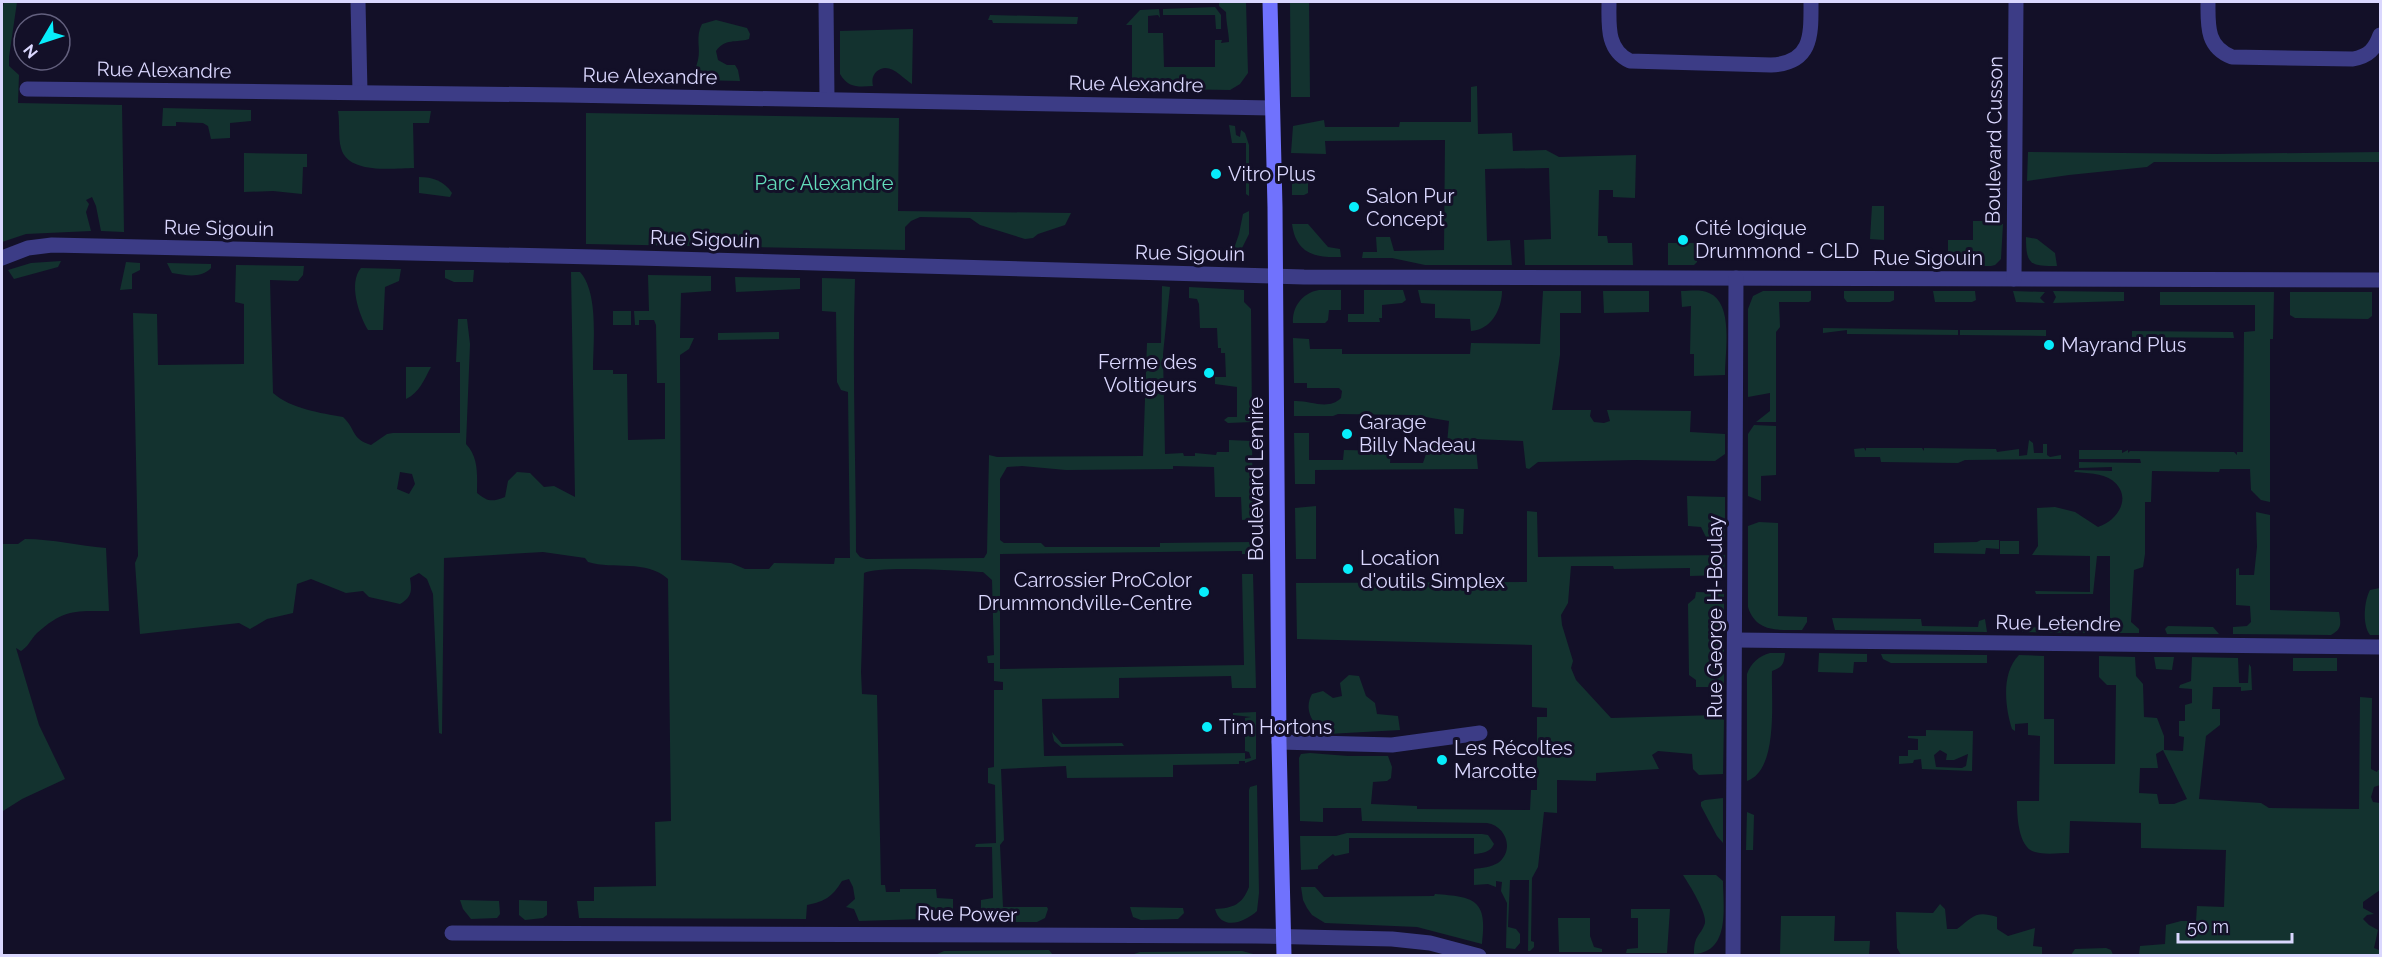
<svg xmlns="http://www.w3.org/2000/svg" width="2382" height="957" viewBox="0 0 2382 957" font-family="Raleway,sans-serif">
<rect width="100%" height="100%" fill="#131028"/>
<g fill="#13322f" fill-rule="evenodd">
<path d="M4,2H17L9,57V66L19,75L18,103L122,105L124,232L101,231L96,206L92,197L86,200L89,204L86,212L91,231L26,234L2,242V11Z"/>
<path d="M1219,2H1246L1248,73L1240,84L1230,90L1119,88V80L1132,79V25H1126L1140,10L1159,9L1160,18L1158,15L1148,16V33H1163L1164,67H1215V40H1222L1221,43L1229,42C1229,33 1226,23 1226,12L1219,6Z"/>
<path d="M1290,2H1309L1310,97H1291Z"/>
<path d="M1215,7L1221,15V29H1216L1215,15H1163V9Z"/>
<path d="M990,15L1078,17L1077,24L993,23L992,20H988Z"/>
<path d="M716,20L747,28L750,34L749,39C736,43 725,38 716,51L718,60L727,65H735L738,70L740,81L695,80C694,71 696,68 698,60C701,48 695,37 702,24Z"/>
<path d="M913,29L912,84C902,78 889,60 876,72C872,77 872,80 873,86C858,87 848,88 840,74V31Z"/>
<path d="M1477,86L1478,134L1512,133L1513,151L1546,150L1559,157L1636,155L1635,198L1613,197V190H1599L1598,236H1607L1608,243H1632L1633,265H1525L1524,240L1551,239L1549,168L1485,169L1487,241L1510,240L1512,265H1425L1392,258H1362L1363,252H1377L1376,237H1390L1394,251L1444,250L1445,140L1325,141L1326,154L1291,153L1293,126L1324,120L1325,127H1399L1400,122H1471V87Z"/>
<path d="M163,108L251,110V121L230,123V138L211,139L208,126L203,123L176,122V126H162Z"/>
<path d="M338,111H431L429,123H413L414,168C394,168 348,175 341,148C338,137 340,122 338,111Z"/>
<path d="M586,113L899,118L898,211L1071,213L1065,225L1038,234L1033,238L1025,239L980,225L970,218L920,217L911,221L905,227V250L586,244Z"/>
<path d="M1229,125L1235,126L1236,135L1240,137L1241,130L1245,133L1249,145V196L1246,194V143H1232Z"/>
<path d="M2028,152L2215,154L2380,152V162H2154L2147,167L2069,175L2027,181Z"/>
<path d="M244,153L307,154V167H303L302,194L273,191L244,192Z"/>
<path d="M419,177C433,177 444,181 452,193L450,197L419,193Z"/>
<path d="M1292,178L1308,179V193L1304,195H1292Z"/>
<path d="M1872,206H1884V240L1870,239Z"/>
<path d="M1249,211V234L1242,248L1243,258L1234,260L1231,257L1239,234L1243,214Z"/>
<path d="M1973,221H1993L2003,224L2001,259L1995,265L1991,266H1948V240H1973Z"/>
<path d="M1292,224H1308L1328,247L1340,249L1341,257C1314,258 1296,253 1292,224Z"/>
<path d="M2026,237L2037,239L2055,253L2057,266C2030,266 2026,265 2026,237Z"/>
<path d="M1668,243H1694V247H1697V262L1694,265H1668Z"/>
<path d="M61,261L58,267L14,279L8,270L31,263Z"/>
<path d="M126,262L140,263V270L132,274V289L120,290Z"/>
<path d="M167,263L211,264V268C201,279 185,275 172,273Z"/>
<path d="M236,265L304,266L303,275L298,281L270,280L273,393C291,409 321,413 343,417C356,429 351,439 371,445L387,434L393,433H460V362H456L458,319H467L470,344L466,444C479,458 477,475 477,493C488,502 492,502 505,497L508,481L517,472L530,473L544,487L554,486L575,497L571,272H580C599,293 593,343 593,370H613V374H627L628,440L665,439V383H657L656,325L654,320H639V325H635L634,311H649L648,275L711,276V291L681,293L680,338H694L689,349L680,355L681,560L731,563L745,569H769L774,563L834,564L835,558H850L848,392L841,390L837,382L836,312L822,311V278L855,279C852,370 856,461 856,552L860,557L866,559L984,558L987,553L989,455L997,457L1143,456L1147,343H1161L1162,286L1170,287L1163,354L1165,454L1183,453L1184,456H1195V453L1216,455L1217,452H1229V440L1252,441L1253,519L1242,520L1241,497H1215L1214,467L1173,466V469L1066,470L1022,466L1007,467L1000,479V540L1004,543H1041L1045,547H1160V543L1253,542V554H1242V551L1000,554V669L1244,665L1242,574H1253L1256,688H1232L1231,676L1119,678V698L1042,699L1044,756L1245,753V759L1251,758L1249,752L1245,751V718L1251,717L1233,715V713L1256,712V759L1245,763V761H1239V764L1173,765V777L1067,778L1066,766L1001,769L1004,840L1000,845L1003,907H1047L1048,909L1045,918L1037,922H984V918L981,916V900L993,898L992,847H975L976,844L996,843L995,785L988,783V768L994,767V690H1003V682L994,681V663H988L987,656L994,655L992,580L983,572C961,571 878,565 864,573L861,672L862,694L877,695L881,885H885L886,892H900V889H936L937,898L953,899V918L859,921L854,909L846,907L855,899L853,887L849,879L842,881C832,897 826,901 807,905L806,919L579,918L577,901H594V887L656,886L655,822L671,821L668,579C646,559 614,570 588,562L585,558L543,552L444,558L442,734L439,733L433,594L427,579L419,573L410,578C412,591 412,597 400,604L369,597L363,591L346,593L311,579L297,584L293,613L267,619L250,629L239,623L140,634L135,563L138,556L133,313L157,314L158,365L244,364V304L235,302ZM400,472L412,474L415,484L409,494L397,489Z"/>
<path d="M361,268L401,269L399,281L385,287L383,330H368C359,315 348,283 361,268Z"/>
<path d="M445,270H474L473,282H454L445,278Z"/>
<path d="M735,277L800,278V289L736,292Z"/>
<path d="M1189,287L1244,290V302L1251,309L1252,422L1228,423L1224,420L1228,417H1237V387L1215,384V377H1226L1225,353H1221V348H1218L1217,328H1200L1199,304L1197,299L1189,298Z"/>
<path d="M1319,290H1341V310H1329L1328,320L1325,323H1293C1292,307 1302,293 1319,290Z"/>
<path d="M1364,290H1403L1406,300L1402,303L1382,305V318H1379L1380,322H1348V314H1364Z"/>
<path d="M1418,290L1502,291C1502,309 1491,330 1471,331L1470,319L1435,318V304L1421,303Z"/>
<path d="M1543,291H1581V313H1560V355L1552,410H1591L1590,416L1594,422L1604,423L1610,421L1607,410L1691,411L1690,432L1725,434V454L1715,461L1635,460L1538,462L1529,469L1526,468L1523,441L1475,439L1478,469L1315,470V484H1295L1294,433H1309V460H1343L1344,450L1391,451L1390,463H1423L1429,445L1447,444L1449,421L1414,415L1338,414L1333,416H1294V401C1310,400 1328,411 1341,398L1342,391L1339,388H1307V383H1294L1293,338L1309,339L1310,349H1342V354H1470L1471,343L1540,344Z"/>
<path d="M1603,291H1649V312L1604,313Z"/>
<path d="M1681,291C1690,291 1701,289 1709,293C1734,303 1725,353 1725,375L1694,376V354H1690L1691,306L1682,307Z"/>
<path d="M1763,291H1811V300L1809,302H1779L1780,327L1776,332V422H1756L1770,411V393L1748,397V309L1753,296Z"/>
<path d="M1844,291H1894V300L1890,302H1847L1844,298Z"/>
<path d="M1933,291H1975L1976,300L1972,302H1935Z"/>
<path d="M2013,291L2045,292L2040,298L2045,303L2016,302Z"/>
<path d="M2053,291L2124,292V301L2053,303L2056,297Z"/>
<path d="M2160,292H2274L2273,339H2270V502L2261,500L2251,490L2250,469H2220L2219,472L2152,471L2151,502H2145V554L2143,567L2134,570L2131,622L2139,629V633H2110V556H2097L2093,594H2036L2035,591L2090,592V556L2032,555L2038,546L2037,508L2055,507L2075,512L2098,527C2119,520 2133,496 2112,480C2102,473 2086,473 2074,472L2075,470L2112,471V467L2079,468V462L2141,463L2140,459H2079V450H2122V453L2128,450V453L2130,451L2234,452L2237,455V452H2243L2244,332L2255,331V305H2160Z"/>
<path d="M2290,292H2372V316L2368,319L2295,318L2290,315Z"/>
<rect x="613" y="311" width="18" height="14"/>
<path d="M1823,328L1958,330V335L1847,334V330L1823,333Z"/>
<path d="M1960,330H2046V336L1960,335Z"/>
<path d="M2132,331L2233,332L2234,338L2132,337Z"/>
<path d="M779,332V339L718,340V333Z"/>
<path d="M406,367H431C424,380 419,393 406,399Z"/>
<path d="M1754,425L1776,426V475L1761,476V501L1748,496V434Z"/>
<path d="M2029,440L2033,443L2034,453H2043V444H2047V455L2050,457L2061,455V459L1965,460L1958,463L1881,462L1880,457H1855L1854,449L1864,448L1866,451V448H1922L1924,451V448L1996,449L1997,452L2019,449V456L2027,455Z"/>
<path d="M1687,496L1725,497V539L1712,540L1706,537L1701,527L1688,526Z"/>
<path d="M1316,506V559H1296L1295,508Z"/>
<path d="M1454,508L1464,509L1463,534H1455Z"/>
<path d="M1527,511L1537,512L1538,557L1725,555L1724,575L1690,576V568L1614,569L1613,566H1571L1568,603L1561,615L1562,625L1573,661L1571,668L1576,680L1611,718L1717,715L1724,720L1723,774L1699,775L1693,769L1692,754L1658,751L1652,755L1659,769L1596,773V781L1557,780V813L1544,812L1538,867L1532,878L1531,941L1534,942V947L1530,951H1528L1529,880H1510L1508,927L1516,929L1520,934V943L1515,949L1506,948L1507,903L1501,891L1502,882L1496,881V887L1488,884L1474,885V869C1482,868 1491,867 1498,863C1515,850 1506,826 1487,823L1362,821L1361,808H1323V822L1300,821L1299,758L1301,754L1310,753L1348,756H1388L1392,767L1391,778L1387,781L1373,782L1371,804L1417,806V809L1530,810L1531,790H1537V717H1547V708L1532,707V645L1297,639L1296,583L1527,582Z"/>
<path d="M2256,512L2270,515V610L2339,612C2341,624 2342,629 2331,635L2233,634V627L2247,626L2251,622L2250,606L2236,605V569L2239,568V575H2254L2257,547Z"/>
<path d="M1759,522L1778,523V616L1807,617V622L1802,630C1779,630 1756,633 1748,607V526Z"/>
<path d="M25,539C53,539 79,546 106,548L109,611C75,611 64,609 37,633C31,639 28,647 21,651L16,648L39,725L65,779L22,799L3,811L2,821V544H18Z"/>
<path d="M1981,540H1999V549L1986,548L1985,554L1934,553V543L1977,542Z"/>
<rect x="2000" y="541" width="19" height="13"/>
<path d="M2380,588V635H2370C2362,625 2364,601 2370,590Z"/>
<path d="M1696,592L1724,593V687H1696V680L1689,675L1688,604L1695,598Z"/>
<path d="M1832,618L1921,619L1922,626L1978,627L1979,621L1985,619L1987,632L1835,630Z"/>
<path d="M2168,626L2213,627L2219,634H2167L2165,629Z"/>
<path d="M2024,627L2088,628L2089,633L2022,632Z"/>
<path d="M1770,653H1785C1784,665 1782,667 1772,671C1771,699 1779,770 1747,781V674C1751,663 1759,656 1770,653Z"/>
<path d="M1819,653L1867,654V662H1854L1853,673L1818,672Z"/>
<path d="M1881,654L1987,655V663H1891L1883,659Z"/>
<path d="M2019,655L2044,656V719H2054V764H2115L2116,685H2107L2099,677V656L2135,657L2136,676L2143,684L2144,717L2157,718L2164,736V750L2183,751L2184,737L2179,736V721H2185V705L2192,703V689L2179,688L2180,685L2191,681L2192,657L2238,658L2239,683H2248L2249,664L2251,667L2252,690L2241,691V687H2213L2212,709H2220V725L2206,736L2199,799L2261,803L2269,808L2359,809L2360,697L2372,698L2371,769L2377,772L2378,770H2380V785L2374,787L2371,797L2373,802L2380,803V890L2363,902V908L2374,914L2367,915L2363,919L2369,925L2378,930L2374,948L2379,950L2380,955H2139L2140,946L2165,944L2166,925L2181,921H2196L2197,906L2224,907L2226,850L2141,848V823L2070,821L2069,853C2059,853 2045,855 2035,852C2018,848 2017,815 2017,801H2039L2040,736L2028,735V723L2015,724V731L2012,729C2005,707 2001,673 2019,655ZM2163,750L2187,799L2174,804H2159L2157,794L2139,793L2140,768H2158L2156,754Z"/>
<path d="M2154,657H2174L2172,670L2156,669Z"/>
<rect x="2293" y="658" width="44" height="13"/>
<path d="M1349,675L1359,676L1366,696L1375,703L1377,714L1398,716L1400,730L1328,734C1313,726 1303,710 1312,694L1323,691L1333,698L1342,696L1340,683Z"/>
<path d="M1926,730L1973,731L1972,771L1922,769L1921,759L1914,760L1913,763L1899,764V756H1908V750H1918V739L1908,738V736H1926ZM1940,750L1947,754L1946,760H1954L1968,754L1966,766L1962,768L1936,767L1934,755Z"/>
<path d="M1052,732L1062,744L1122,743L1124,746L1061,747L1054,741Z"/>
<path d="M1257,785L1259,893L1257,911C1244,923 1221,931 1215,909C1233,908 1242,905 1249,887V790L1250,787Z"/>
<path d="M1723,798V843L1717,836L1701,806V802L1705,800Z"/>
<path d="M1747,812L1754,815L1753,850H1746Z"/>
<path d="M1347,833L1482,834L1488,835L1494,844C1490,853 1482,853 1474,854V838H1349V853L1335,856L1333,854L1318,866V869L1301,870L1300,836H1336Z"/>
<path d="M1683,875H1716L1723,881C1723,906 1731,952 1694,954C1694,934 1701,936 1705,923C1707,913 1689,884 1683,875Z"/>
<path d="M1301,887H1315L1324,897L1434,896L1435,894C1474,897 1488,899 1482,944L1417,927L1325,923L1312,915L1307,908L1303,900Z"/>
<path d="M460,900L499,901L500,914L497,918L471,919L463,909Z"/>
<path d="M519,900L547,901V915L543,918L525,920L519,915Z"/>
<path d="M1940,904L1945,909L1947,929H1957C1973,917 1975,910 1997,917V929L2008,936L2035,928L2033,946L2042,947V955H1901L1897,948L1896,912L1933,913Z"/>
<path d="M1130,907L1183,908L1184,913L1178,919L1141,920L1133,917Z"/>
<path d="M1631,909H1670L1667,953H1626L1627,949L1638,948V918H1631Z"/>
<path d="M1781,916H1835L1834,941H1870L1869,955L1780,954Z"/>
<path d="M1558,918H1590V936L1594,947L1602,949V952H1559Z"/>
<path d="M2106,948L2111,950L2113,955H2071L2075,949Z"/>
<path d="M1049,950L1053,955H935L944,951Z"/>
<path d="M1242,951L1257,955H1131L1140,952Z"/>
</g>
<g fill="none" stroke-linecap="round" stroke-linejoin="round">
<g stroke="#3c3c86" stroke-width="15">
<path d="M358,2L360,92"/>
<path d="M826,2L827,99"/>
<path d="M1609,2C1609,24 1606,50 1630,61L1771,65C1813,63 1811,34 1811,2"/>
<path d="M2208,2C2208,25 2206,47 2232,57L2353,59C2369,56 2375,49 2380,35"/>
<path d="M27,89L566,95L1272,108"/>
<path d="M2,258L28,248L52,245L638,258L1304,277L2380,280"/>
<path d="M2014,279L2016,2"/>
<path d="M1736,640L2380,647"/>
<path d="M1279,742L1392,745L1480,733"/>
<path d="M452,933L1255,936L1392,939L1430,943L1479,956"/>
<path d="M1733,956L1736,278"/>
</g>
<path stroke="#7072fd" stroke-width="15" d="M1270,2L1275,207L1279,742L1284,956"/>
</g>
<g fill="#07edfb" stroke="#131028" stroke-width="2">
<circle cx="1216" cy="174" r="6"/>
<circle cx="1354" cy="207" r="6"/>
<circle cx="1683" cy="240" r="6"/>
<circle cx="2049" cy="345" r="6"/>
<circle cx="1209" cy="373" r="6"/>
<circle cx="1347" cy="434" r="6"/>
<circle cx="1348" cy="569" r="6"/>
<circle cx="1204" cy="592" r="6"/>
<circle cx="1207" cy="727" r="6"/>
<circle cx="1442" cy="760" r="6"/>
</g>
<g text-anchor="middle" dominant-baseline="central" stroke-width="6" stroke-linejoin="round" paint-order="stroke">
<g font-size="20" fill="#dad7fe" stroke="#131028">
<text transform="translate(164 70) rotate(1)">Rue Alexandre</text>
<text transform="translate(650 76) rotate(1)">Rue Alexandre</text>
<text transform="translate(1136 84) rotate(1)">Rue Alexandre</text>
<text transform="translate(1994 140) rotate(-89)">Boulevard Cusson</text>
<text transform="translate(219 228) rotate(1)">Rue Sigouin</text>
<text transform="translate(705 239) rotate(2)">Rue Sigouin</text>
<text transform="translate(1190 253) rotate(1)">Rue Sigouin</text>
<text x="1928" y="258">Rue Sigouin</text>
<text transform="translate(1256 479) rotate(-90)">Boulevard Lemire</text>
<text transform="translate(1715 617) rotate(-90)">Rue George H-Boulay</text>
<text transform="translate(2058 623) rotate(1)">Rue Letendre</text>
<text transform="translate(967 914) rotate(1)">Rue Power</text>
</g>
<g font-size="20" fill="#dad7fe" stroke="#131028" text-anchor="start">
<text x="1228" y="174">Vitro Plus</text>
<text x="1366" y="196">Salon Pur<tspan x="1366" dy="23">Concept</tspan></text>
<text x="1695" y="228">Cité logique<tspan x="1695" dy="23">Drummond - CLD</tspan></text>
<text x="2061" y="345">Mayrand Plus</text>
<text x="1197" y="362" text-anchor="end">Ferme des<tspan x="1197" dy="23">Voltigeurs</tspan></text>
<text x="1359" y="422">Garage<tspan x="1359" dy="23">Billy Nadeau</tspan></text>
<text x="1360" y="558">Location<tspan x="1360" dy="23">d'outils Simplex</tspan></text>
<text x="1192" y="580" text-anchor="end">Carrossier ProColor<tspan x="1192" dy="23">Drummondville-Centre</tspan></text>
<text x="1219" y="727">Tim Hortons</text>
<text x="1454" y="748">Les Récoltes<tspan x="1454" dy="23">Marcotte</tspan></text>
</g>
<g font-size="20" fill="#63debb" stroke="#131028">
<text x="824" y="183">Parc Alexandre</text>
</g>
</g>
<rect width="2382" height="957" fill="none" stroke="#dad7fe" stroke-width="6"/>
<g transform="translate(42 42) rotate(231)"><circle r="28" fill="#131028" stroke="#63607e" stroke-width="1.5"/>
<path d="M0-4.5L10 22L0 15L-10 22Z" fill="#07edfb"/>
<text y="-9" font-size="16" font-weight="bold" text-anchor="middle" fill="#dad7fe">N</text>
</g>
<path d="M2178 933v9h114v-9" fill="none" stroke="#dad7fe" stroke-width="3"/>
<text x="2187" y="933" font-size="18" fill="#dad7fe" stroke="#131028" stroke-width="4.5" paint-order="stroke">50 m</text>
</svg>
